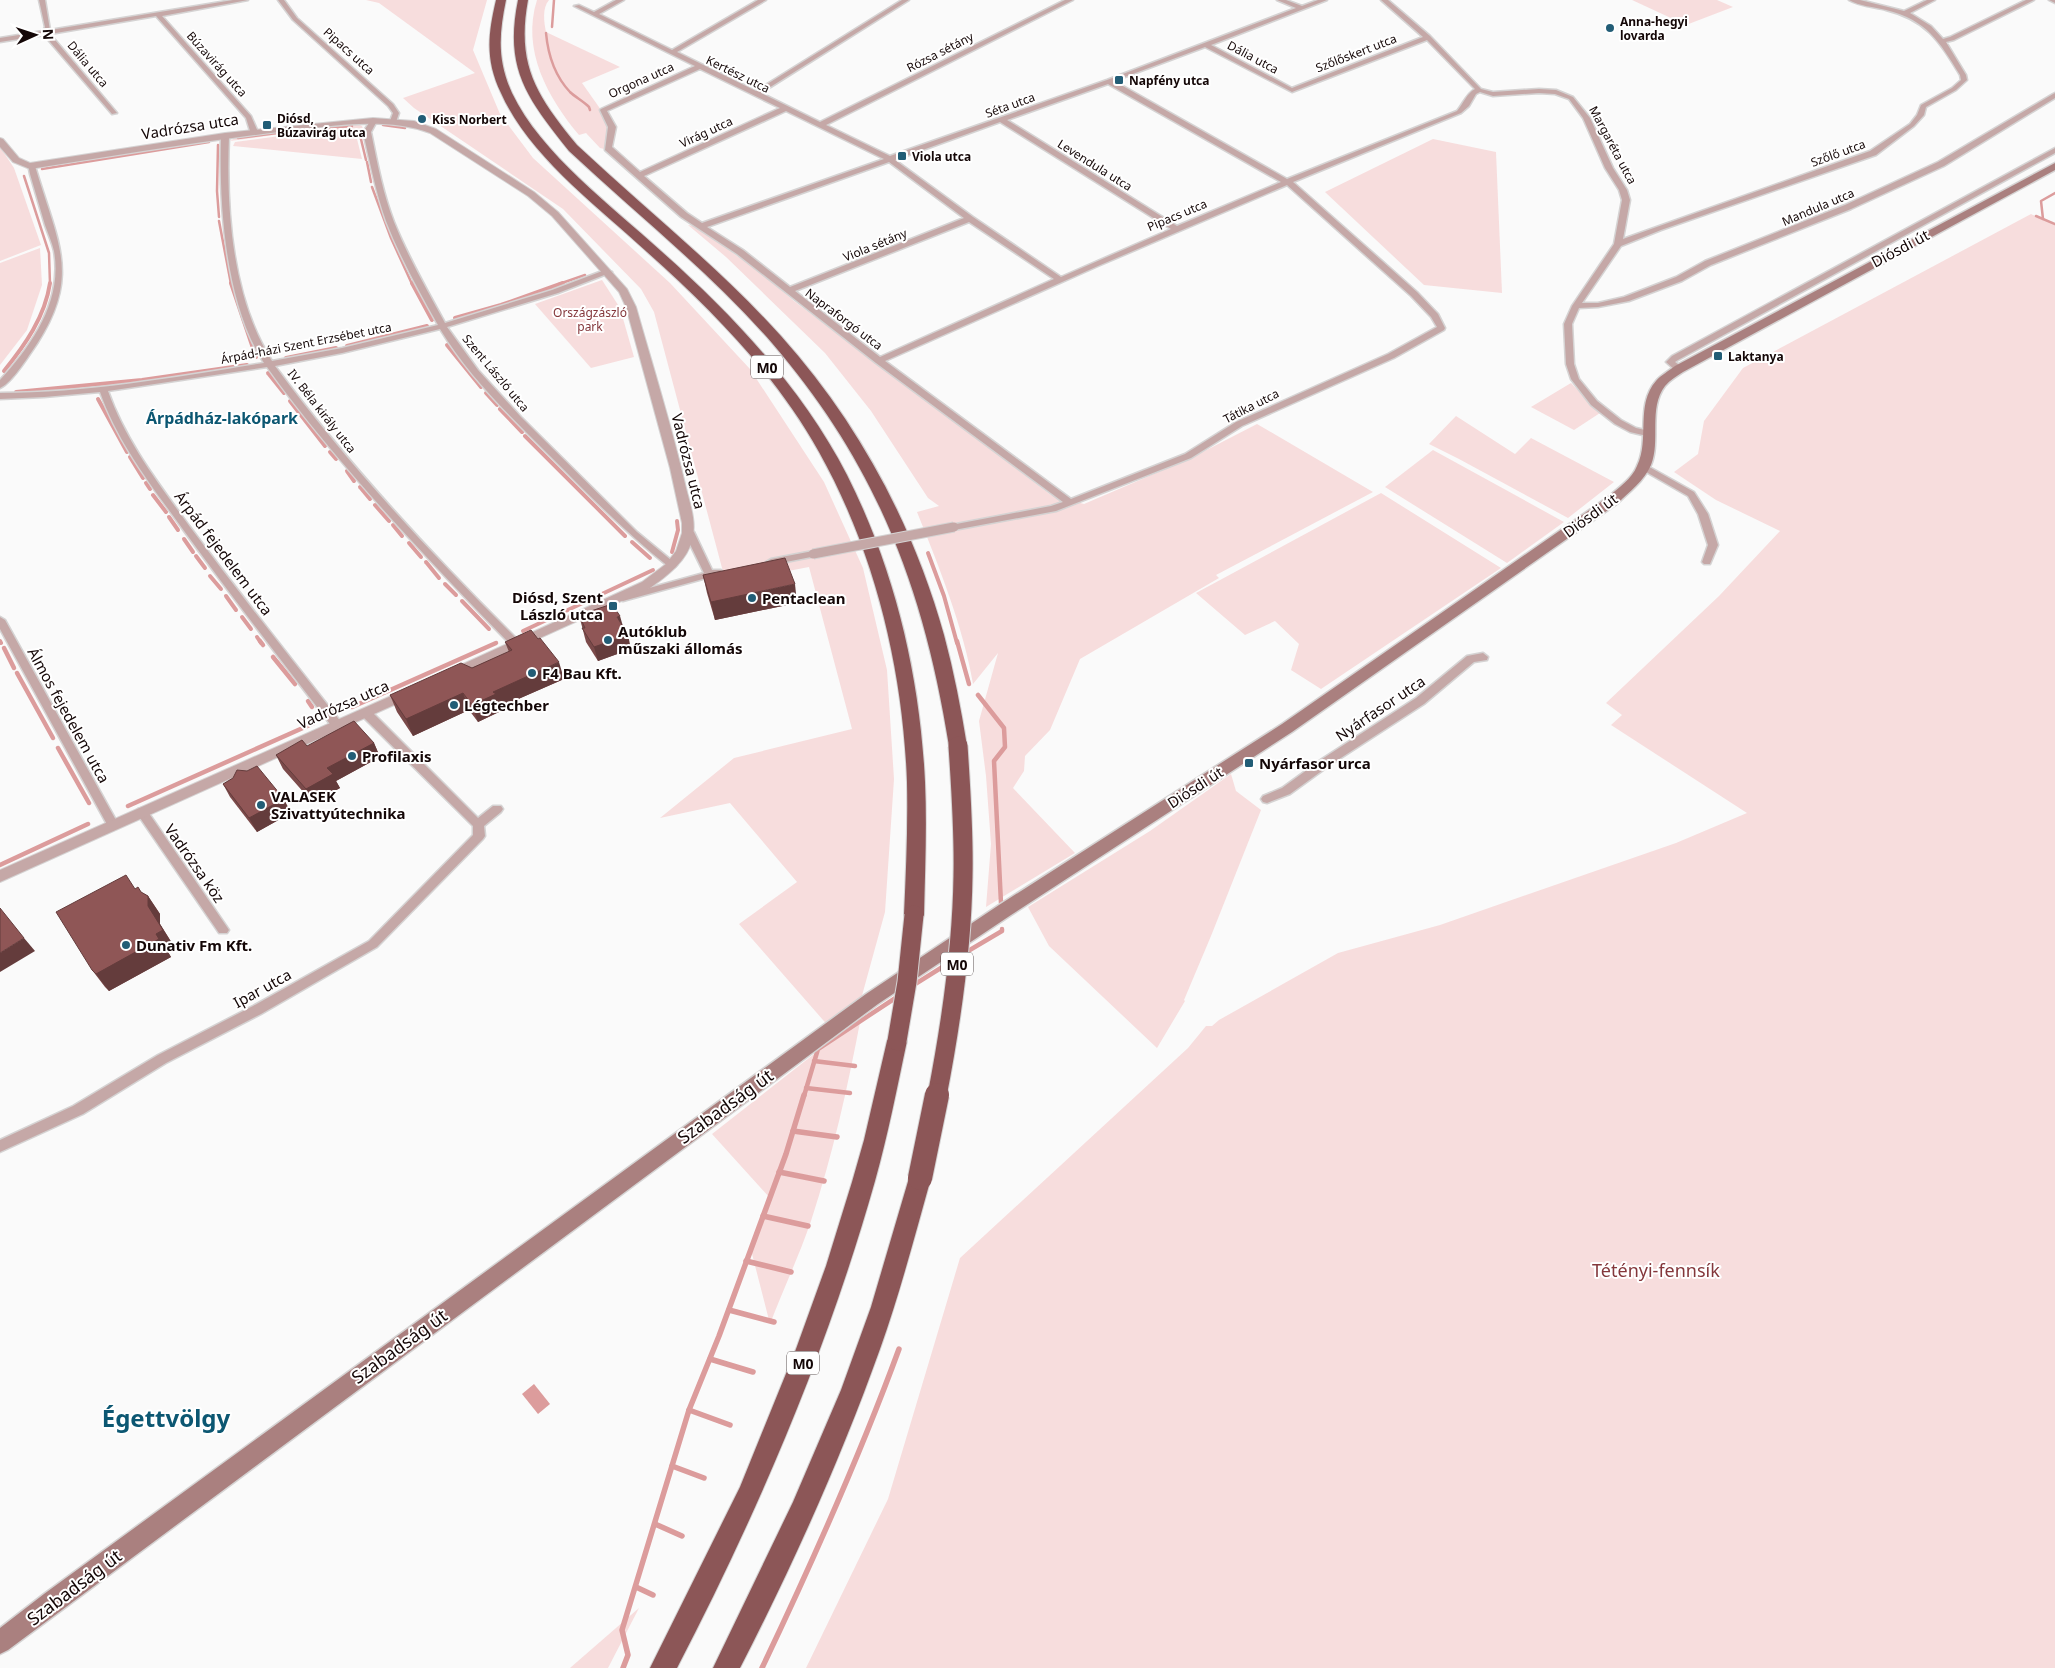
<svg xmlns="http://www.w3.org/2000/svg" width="2055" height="1668" viewBox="0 0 2055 1668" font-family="'Noto Sans',sans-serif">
<rect width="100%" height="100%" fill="#fafafa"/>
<g fill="#f7dddd">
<path d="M366,0H487L473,50L500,114L533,158L670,283L750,369L824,482L863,568L887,670L894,779L885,912L855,1021L861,1017C848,1086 833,1154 811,1221C799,1256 783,1290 770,1324L750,1246L770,1198L712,1134L837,1036L739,924L797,882L730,803L660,818L734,758L852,729L809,567L726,583L654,312L641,289L563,209L414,108L403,98L475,73L379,3Z"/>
<path d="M537,0H549C542,8 544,22 546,32L620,67L582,83L606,117L610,133L604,149L600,148L586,133L579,135C548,98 521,50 537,0Z"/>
<path d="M1632,0H1717L1733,7L1686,25Z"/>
<path d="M357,124L362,126L363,129L295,132L230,141L237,137L268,132H301L317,127Z"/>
<path d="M355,131L362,159L233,146L235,142L295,134Z"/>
<path d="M1433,139L1496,152L1502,293L1424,285L1325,192Z"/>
<path d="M0,147L14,168L41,245L0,261Z"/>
<path d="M2031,214L2055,225V1668H806L888,1499L960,1258L1188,1048L1206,1026H1212L1219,1020L1338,953L1440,925L1676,843L1747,813L1611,725L1622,715L1606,703L1719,596L1780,531L1716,500L1674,472L1698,454L1704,421L1743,368Z"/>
<path d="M688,225L699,227L737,256L754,267L794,301L1051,495L1084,504L1191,458L1257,424L1373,492L1216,575L1219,578L1080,659L1050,730L1025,756L1024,771L1013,788L1075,853L986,907L991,844L986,776L979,721L998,653L973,684C964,629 938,564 917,512L939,506L928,498L871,411L825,353L726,257Z"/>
<path d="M40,248L42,285L27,330L0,365V263Z"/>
<path d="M602,280L620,308L634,357L591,368L535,304Z"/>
<path d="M1571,383L1600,413L1574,430L1531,407Z"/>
<path d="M1456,416L1515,454L1531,438L1614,482L1568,518L1459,459L1429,444Z"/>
<path d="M1433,450L1564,522L1507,563L1385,487Z"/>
<path d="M1381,493L1501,568L1321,689L1291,670L1299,644L1275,621L1245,635L1196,593Z"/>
<path d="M1231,774L1236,791L1261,810L1211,936L1184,1000L1185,1001L1157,1048L1049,946L1028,907L1150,831Z"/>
<path d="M639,1608L608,1668H570Z"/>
</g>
<path fill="#dc9c9c" d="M534,1384L550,1404L538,1414L522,1394Z"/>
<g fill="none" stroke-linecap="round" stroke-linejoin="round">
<g stroke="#dc9c9c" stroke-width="2.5">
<path d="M552,27L554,0"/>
<path d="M546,33C548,55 554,75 570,92C575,97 583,101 589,107L590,110"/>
<path d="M383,125L405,128"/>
<path d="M314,129L352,126"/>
<path d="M359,131L366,160"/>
<path d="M238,138L277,133"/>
<path d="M218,145L217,191L219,217"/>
<path d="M367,162L371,182"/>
<path d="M42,169L209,142"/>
<path d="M24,176L49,253L50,284"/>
<path d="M372,187L391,238L412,284"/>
<path d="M2036,216L2055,224"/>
<path d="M2043,219L2041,201L2055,193"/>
<path d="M219,221L231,284"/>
<path d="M559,284L585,275"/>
</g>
<g stroke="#dc9c9c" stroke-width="4">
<path d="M231,283L256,357"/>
<path d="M412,283L432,320"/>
<path d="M455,318L501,305L563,283"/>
<path d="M447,345L481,387"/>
<path d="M347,346L427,326"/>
<path d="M286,358L336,348"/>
<path d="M4,371C25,345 45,317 50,283"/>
<path d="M268,373L284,393"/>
<path d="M16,392L142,380L247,365"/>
<path d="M486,393L497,405"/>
<path d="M98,399L127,452"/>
<path d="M290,401L325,446"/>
<path d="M500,409L522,432"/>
<path d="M525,436L625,536"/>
<path d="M330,452L336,459"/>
<path d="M130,457L143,478"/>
<path d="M347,471L354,481"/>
<path d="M146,483L150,489"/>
<path d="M360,487L370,499"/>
<path d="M153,495L166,512"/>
<path d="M375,505L389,521"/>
<path d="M169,517L178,530"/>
<path d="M393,525L402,536"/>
<path d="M184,539L193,552"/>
<path d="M632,542L650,558"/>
<path d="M409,543L421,557"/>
<path d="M672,552L678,530L677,521"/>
<path d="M928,553L944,596L957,643"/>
<path d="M196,556L205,568"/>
<path d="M426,562L439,578"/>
<path d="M210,576L221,589"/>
<path d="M445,584L456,595"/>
<path d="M226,596L236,610"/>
<path d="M462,601L489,629"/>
<path d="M242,617L251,629"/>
<path d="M523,631L653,570"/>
<path d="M257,637L261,643"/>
<path d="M0,641L1,643"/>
</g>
<g stroke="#dc9c9c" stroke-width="4.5">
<path d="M260,641L263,645"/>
<path d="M957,641L969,684"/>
<path d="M4,648L14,668"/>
<path d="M273,657L295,684"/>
<path d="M17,673L53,738"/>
<path d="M978,695L1004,728L1005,747L994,761L1001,903"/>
<path d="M308,701L312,707"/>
<path d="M352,707L496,643"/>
<path d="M58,748L89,803"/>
<path d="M128,806L314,723"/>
<path d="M0,865L88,824"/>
<path d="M963,954L1002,931V929"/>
<path d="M912,986L952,961"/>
<path d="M814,1061L855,1066"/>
<path d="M806,1088L850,1093"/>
<path d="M804,1096L818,1049L900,995"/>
</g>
<g stroke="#dc9c9c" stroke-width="5.5">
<path d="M793,1131L837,1137"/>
<path d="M779,1172L824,1181"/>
<path d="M763,1216L808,1226"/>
<path d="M746,1261L791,1272"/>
<path d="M729,1310L774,1322"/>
<path d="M710,1359L753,1372"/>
<path d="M689,1410L730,1425"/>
<path d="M672,1466L704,1478"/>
<path d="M655,1524L682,1536"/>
<path d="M636,1587L653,1595"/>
<path d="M623,1668L628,1655L622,1630L689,1410L719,1336L786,1154L804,1095"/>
<path d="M762,1668C812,1563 859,1458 899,1349"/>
</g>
<defs>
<g id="minor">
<path d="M39,0H45L50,30L233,0H248L162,16L251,116L258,132L251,134L246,118L156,16L50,34L117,113L112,114L44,35L0,42V38L43,31L45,27Z"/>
<path d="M278,0H284L297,18L393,104L399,113L396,122L390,121L393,113L388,106L293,20Z"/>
<path d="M616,0H624L599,14L672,50L758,0H766L677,52L756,91L902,0H909L761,93L820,122L1065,0H1073L826,125L890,156L1107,80L1296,8L1277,0H1286L1302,6L1318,0H1327L1211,45L1292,88L1423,37L1381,0H1388L1430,36L1481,89L1493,92L1539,89L1556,90L1573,97L1590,118L1613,168L1627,190L1630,200L1623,239L1870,151L1910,124L1917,115L1921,105L1952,88L1961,80L1960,75C1939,41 1927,20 1886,10C1874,7 1859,6 1849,0H1860L1904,11L1927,0H1935L1910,13L1931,26L1943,39L1950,37L2026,0H2034L1954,40L1946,42L1966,75L1967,80L1956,90L1926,107L1924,115L1914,126L1876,155L1661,230L1621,246L1582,303H1598L1624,297L1676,277L1705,261L1845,205L1938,162L2053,94L2055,93V98L1944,166L1851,209L1711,265L1682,281L1629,301L1598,307L1579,308L1572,324L1574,364L1579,379L1597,401L1621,420L1636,428L1654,432V436L1651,437L1630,432L1615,424L1591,405L1571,379L1566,364L1564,324L1572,306L1614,244L1622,200L1619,190L1605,168L1583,118L1569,99L1555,94L1539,93L1493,96L1480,92L1476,94L1469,106L1461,113L1293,182L1417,292L1438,314L1445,328L1444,330L1394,358L1242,426L1191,458L1056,511L954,530L949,527L951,525L1051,506L1063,502L876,363L737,254L681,217L605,150L608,127L600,110L601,109L695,66L574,6L579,5L594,12ZM1427,40L1475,89C1467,93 1463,104 1457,111L1287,179L1114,81L1205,47L1292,92ZM700,69L780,108L640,172L612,147L616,127L607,111ZM1108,84L1281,182L1177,226L1007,120ZM786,111L884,159L702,223L687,213L644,176ZM1000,122L1171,229L1061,277L973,217L895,160ZM889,162L964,218L790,287L743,250L707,227ZM1287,185L1411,296L1431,317L1437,327L1388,354L1236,422L1185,454L1071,499L885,361L1098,266ZM969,222L1054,279L880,357L795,291Z"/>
<path d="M2049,0H2055V3Z"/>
<path d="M371,120L377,121L371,132C377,162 383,194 394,222C408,257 427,290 445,323L552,290L605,270L612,272L558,293L447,327L478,370L521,417L637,532L677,565L675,567H669C626,533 588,494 549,455C510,416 469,377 440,329L342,353L275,366C348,465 433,556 521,643L522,645L517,648L513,647C474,608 436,567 398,526C352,475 307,423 267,367L108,391C126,442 159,484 190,527C239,593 290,657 341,722L342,725L341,728H333C282,661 231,596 182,528C151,485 118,443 100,392L44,397L0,399V393C88,393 177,377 264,363C225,303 219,205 221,136L225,134L229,136C226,208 232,299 272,361L342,348L438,325C419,291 400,257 386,221C376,193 370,162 363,132Z"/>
<path d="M2055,148V153L1678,360L1675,362L1682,367V371H1676L1666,362L1672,356Z"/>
<path d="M28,164L35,166C58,245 84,278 30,354C24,363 10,384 0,388V380C32,345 63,301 54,251C52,242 48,234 45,225C40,208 35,191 30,174Z"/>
<path d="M1644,464L1694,492L1708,514L1718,545L1710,564H1704L1702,562L1708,545L1698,514L1688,496L1641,469L1639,467Z"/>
<path d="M689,529L694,532L712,570H721L723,572L721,574L623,601L620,600L618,598L620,596L704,573L684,532Z"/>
<path d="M813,551L816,552V556L771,565L766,562L771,559Z"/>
<path d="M0,617L5,620L117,822L119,825L117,828H109L0,629Z"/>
<path d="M1483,653L1488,657L1487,660L1474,662L1424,704L1330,765L1290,794L1267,803L1263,802L1261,799L1263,796L1282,788L1322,759L1416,698L1467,656Z"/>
<path d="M366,709L370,710L478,818L493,806H501L503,809L501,812L484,826L485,836L483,839L377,947L261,1014L166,1063L83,1114L0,1152V1140L73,1106L158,1055L253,1006L369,941L473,835V826L362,716L361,713L362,710Z"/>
<path d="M142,808L146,809L227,927L229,930L227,933H219L138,815L136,812L138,809Z"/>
</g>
<g id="tertiary">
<path d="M373,118L414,121L436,129L534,192L558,212L627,289L636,307C653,367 672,427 686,488C690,504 697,523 692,540C687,561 667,576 650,588L454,677L448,673L450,670L642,582L666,564L676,551L682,533V523L670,468L626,307L619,292L552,216L528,196L430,133C383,116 328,127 279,132C196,142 113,156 30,169L13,162L0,147V138L3,139L19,158L30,163L225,133Z"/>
<path d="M409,688L414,690L415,693L414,696L0,882V870Z"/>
</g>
<path id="secondary" d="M2055,163V170L1683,372C1677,376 1670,380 1665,386C1648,408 1661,441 1651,465C1644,481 1630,491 1618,503L1292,732L1011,915L878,1004L8,1650L0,1654V1628L44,1594L866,994L999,905L1282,724L1608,497C1618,488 1632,479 1637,466C1650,439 1635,405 1656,381C1661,375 1669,371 1675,366Z"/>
<g id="trunk">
<path d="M496,0H506C499,34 497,60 512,93C541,154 612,206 661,251C734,316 802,388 847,475C895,570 920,676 925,782C927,826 925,871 924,915L921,921L914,923L907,921L904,915C906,871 908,827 907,782C903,669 875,552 819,452C776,375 713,311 647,252C597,206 529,156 501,93C485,60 488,34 496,0Z"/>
<path d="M518,0H528C516,66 537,96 577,145C645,209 719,267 781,336C858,422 913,524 944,635C954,672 961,709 967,746L964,751L958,753L952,751L949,746C924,589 877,465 772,343C711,273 636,214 569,151C527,98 504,69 518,0Z"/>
<path d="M897,1032L904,1035L907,1041C897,1088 888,1135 875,1181C827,1351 758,1512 677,1668H650L740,1487L796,1349L826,1266L852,1182L864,1140L887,1041L890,1035Z"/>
<path d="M920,1168L928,1171L931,1178C915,1235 900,1293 880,1349C841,1458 793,1565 740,1668H713L793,1502L841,1390L871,1307L909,1178L912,1171Z"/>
</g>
</defs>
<use href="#minor" stroke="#d5d3d3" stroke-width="3"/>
<use href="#tertiary" stroke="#d5d3d3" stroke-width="2"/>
<use href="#secondary" stroke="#d5d3d3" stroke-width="3"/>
<use href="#trunk" stroke="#d5d3d3" stroke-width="2"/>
<use href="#minor" fill="#c5a8a7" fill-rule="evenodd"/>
<use href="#tertiary" fill="#c5a8a7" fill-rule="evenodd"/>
<use href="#secondary" fill="#aa807f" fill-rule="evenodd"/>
<use href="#trunk" fill="#8c5657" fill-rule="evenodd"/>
<defs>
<path id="minor-bridge" d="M813,554L954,527"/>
<g id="trunk-bridge-far1">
<path d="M897,1041L907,982L914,915"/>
<path d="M937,1096C951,1024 962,950 963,876C964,832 961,789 958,746"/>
</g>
<path id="trunk-bridge" d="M920,1178L937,1095"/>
</defs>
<use href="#minor-bridge" stroke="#d5d3d3" stroke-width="11" stroke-linecap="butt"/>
<use href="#trunk-bridge-far1" stroke="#d5d3d3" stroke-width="21" stroke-linecap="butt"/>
<use href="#trunk-bridge" stroke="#d5d3d3" stroke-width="26" stroke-linecap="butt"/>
<use href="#minor-bridge" stroke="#c5a8a7" stroke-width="9"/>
<use href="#trunk-bridge-far1" stroke="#8c5657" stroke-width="19"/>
<use href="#trunk-bridge" stroke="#8c5657" stroke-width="24"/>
</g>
<g fill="#7b4a4a">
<path d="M703,575L797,603L715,620L707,593Z"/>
<path d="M579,615L623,627L631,649L598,661L586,642Z"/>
<path d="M505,642L564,679L500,707L501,711L478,722L469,710L413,736L397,712L390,695L472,668L509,652Z"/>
<path d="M374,743L380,757L336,781L340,788L313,803L283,769L276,755L307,746Z"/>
<path d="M247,771L291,813L257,832L230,797L223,784Z"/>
<path d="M135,889L148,896L160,914V924L175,948L168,952L171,957L109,991L105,987L92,970Z"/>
</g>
<g fill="#643c3c">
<path d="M795,584L797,603L715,620L711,602Z"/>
<path d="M620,616L624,630L617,617Z"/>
<path d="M628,635L631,649L598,661L594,647Z"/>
<path d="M559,662L564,679L500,707L501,711L478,722L472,705L493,692Z"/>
<path d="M463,693L469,710L413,736L406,719Z"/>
<path d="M374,743L380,757L336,781L340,788L313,803L306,789L327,768Z"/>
<path d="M284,799L291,813L257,832L249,818Z"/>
<path d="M148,896L160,914V924L175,948L168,952L171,957L109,991L96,974L156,934L148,906Z"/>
<path d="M24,938L35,951L0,972V953Z"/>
</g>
<g fill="#8f5656" stroke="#643c3c">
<path d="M785,558L795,584L711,602L703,575Z"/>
<path d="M612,604L620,616L617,617L628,635L594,647L582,628H585L579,615Z"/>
<path d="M531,630L538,639L540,638L559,662L493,692L496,694L472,705L463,693L406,719L390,695L461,663L472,668L512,650L505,642Z"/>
<path d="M354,721L374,743L327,768L333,774L306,789L276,755L302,740L307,746Z"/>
<path d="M257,766L284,799L249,818L223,784L233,778L237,770L247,771Z"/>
<path d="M126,875L135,889L138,887L141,892L148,896V906L163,930L156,934L159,939L96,974L92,970L56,912Z"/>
<path d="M0,908L24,938L0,953Z"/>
</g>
<g fill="#225d76" stroke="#fff" stroke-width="2">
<circle cx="1610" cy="28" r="5"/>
<rect x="1114" y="75" width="10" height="10" rx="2.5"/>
<circle cx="422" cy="119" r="5"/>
<rect x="262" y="120" width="10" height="10" rx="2.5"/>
<rect x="897" y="151" width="10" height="10" rx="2.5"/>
<rect x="1713" y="351" width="10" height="10" rx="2.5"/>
<circle cx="752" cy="598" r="5"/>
<rect x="608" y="601" width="10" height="10" rx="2.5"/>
<circle cx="608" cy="640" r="5"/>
<circle cx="532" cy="673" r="5"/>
<circle cx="454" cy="705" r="5"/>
<circle cx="352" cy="756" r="5"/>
<rect x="1244" y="758" width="10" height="10" rx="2.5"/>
<circle cx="261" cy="805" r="5"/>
<circle cx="126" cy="945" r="5"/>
</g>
<g text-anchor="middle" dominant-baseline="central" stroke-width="4" stroke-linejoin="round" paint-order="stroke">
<g font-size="12" font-weight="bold" fill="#140707" stroke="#fff" text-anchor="start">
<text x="1620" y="21">Anna-hegyi<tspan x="1620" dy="14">lovarda</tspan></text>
<text x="1129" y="80">Napfény utca</text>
<text x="277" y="118">Diósd,<tspan x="277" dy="14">Búzavirág utca</tspan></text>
<text x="432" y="119">Kiss Norbert</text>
<text x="912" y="156">Viola utca</text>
<text x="1728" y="356">Laktanya</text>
</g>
<g font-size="12" fill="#140707" stroke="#fff">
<text transform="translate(349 51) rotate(42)">Pipacs utca</text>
<text transform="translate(940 52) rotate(-27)">Rózsa sétány</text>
<text transform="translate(1356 53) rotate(-21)">Szőlőskert utca</text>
<text transform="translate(1253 57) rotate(28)">Dália utca</text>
<text transform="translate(88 64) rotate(50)">Dália utca</text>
<text transform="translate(217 64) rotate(48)">Búzavirág utca</text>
<text transform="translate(738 74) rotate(26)">Kertész utca</text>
<text transform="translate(641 80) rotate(-24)">Orgona utca</text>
<text transform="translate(1010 105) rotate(-20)">Séta utca</text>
<text transform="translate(706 132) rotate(-25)">Virág utca</text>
<text transform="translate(1613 145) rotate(62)">Margaréta utca</text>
<text transform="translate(1838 153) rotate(-20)">Szőlő utca</text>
<text transform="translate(1095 165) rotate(32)">Levendula utca</text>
<text transform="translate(1818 207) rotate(-23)">Mandula utca</text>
<text transform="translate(1177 215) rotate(-23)">Pipacs utca</text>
<text transform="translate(875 245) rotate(-22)">Viola sétány</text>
<text transform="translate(844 319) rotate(37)">Napraforgó utca</text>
<text transform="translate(306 343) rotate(-11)">Árpád-házi Szent Erzsébet utca</text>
<text transform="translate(496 373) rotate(50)">Szent László utca</text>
<text transform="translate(1251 406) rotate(-27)">Tátika utca</text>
<text transform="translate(322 411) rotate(52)">IV. Béla király utca</text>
</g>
<g font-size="12" fill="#84373b" stroke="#fff">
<text x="590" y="312">Országzászló<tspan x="590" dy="14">park</tspan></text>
</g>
<g fill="#fff" stroke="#5a5151" stroke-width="1">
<rect x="751" y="355.5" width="32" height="23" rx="4"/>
<rect x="941" y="952.5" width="32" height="23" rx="4"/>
<rect x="787" y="1351.5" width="32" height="23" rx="4"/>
</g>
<g font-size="14" font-weight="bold" fill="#140707">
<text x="767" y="367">M0</text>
<text x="957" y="964">M0</text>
<text x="803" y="1363">M0</text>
</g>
<g font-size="15" fill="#140707" stroke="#fff">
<text transform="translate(190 126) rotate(-9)">Vadrózsa utca</text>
<text transform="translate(1900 248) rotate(-28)">Diósdi út</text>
<text transform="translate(689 461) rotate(76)">Vadrózsa utca</text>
<text transform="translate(1590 515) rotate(-36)">Diósdi út</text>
<text transform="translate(224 553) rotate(53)">Árpád fejedelem utca</text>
<text transform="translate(343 704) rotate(-24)">Vadrózsa utca</text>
<text transform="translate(1380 708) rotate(-34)">Nyárfasor utca</text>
<text transform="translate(69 715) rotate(61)">Álmos fejedelem utca</text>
<text transform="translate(1195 787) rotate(-33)">Diósdi út</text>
<text transform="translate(195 863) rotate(55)">Vadrózsa köz</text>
<text transform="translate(262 988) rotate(-29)">Ipar utca</text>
</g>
<g font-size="15" font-weight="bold" fill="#140707" stroke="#fff" text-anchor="start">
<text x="603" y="597" text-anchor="end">Diósd, Szent<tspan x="603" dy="17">László utca</tspan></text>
<text x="762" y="598">Pentaclean</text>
<text x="618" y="631">Autóklub<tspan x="618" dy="17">műszaki állomás</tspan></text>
<text x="542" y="673">F4 Bau Kft.</text>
<text x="464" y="705">Légtechber</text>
<text x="362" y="756">Profilaxis</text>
<text x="1259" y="763">Nyárfasor urca</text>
<text x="271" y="796">VALASEK<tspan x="271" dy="17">Szivattyútechnika</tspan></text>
<text x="136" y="945">Dunativ Fm Kft.</text>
</g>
<g font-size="16" font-weight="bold" fill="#0c5772" stroke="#fff">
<text x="222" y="418">Árpádház-lakópark</text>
</g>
<g font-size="18" fill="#140707" stroke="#fff">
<text transform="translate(725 1106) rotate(-36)">Szabadság út</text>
<text transform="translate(399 1346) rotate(-36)">Szabadság út</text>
<text transform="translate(74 1587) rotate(-37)">Szabadság út</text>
</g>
<g font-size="18" fill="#84373b" stroke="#fff">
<text x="1656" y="1270">Tétényi-fennsík</text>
</g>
<g font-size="24" font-weight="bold" fill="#0c5772" stroke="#fff">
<text x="166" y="1417">Égettvölgy</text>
</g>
</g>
<g transform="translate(35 35) rotate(87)" stroke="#ffffff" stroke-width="4" paint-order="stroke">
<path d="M0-4L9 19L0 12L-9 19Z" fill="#140707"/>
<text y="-8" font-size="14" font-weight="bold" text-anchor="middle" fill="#140707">N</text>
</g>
</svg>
